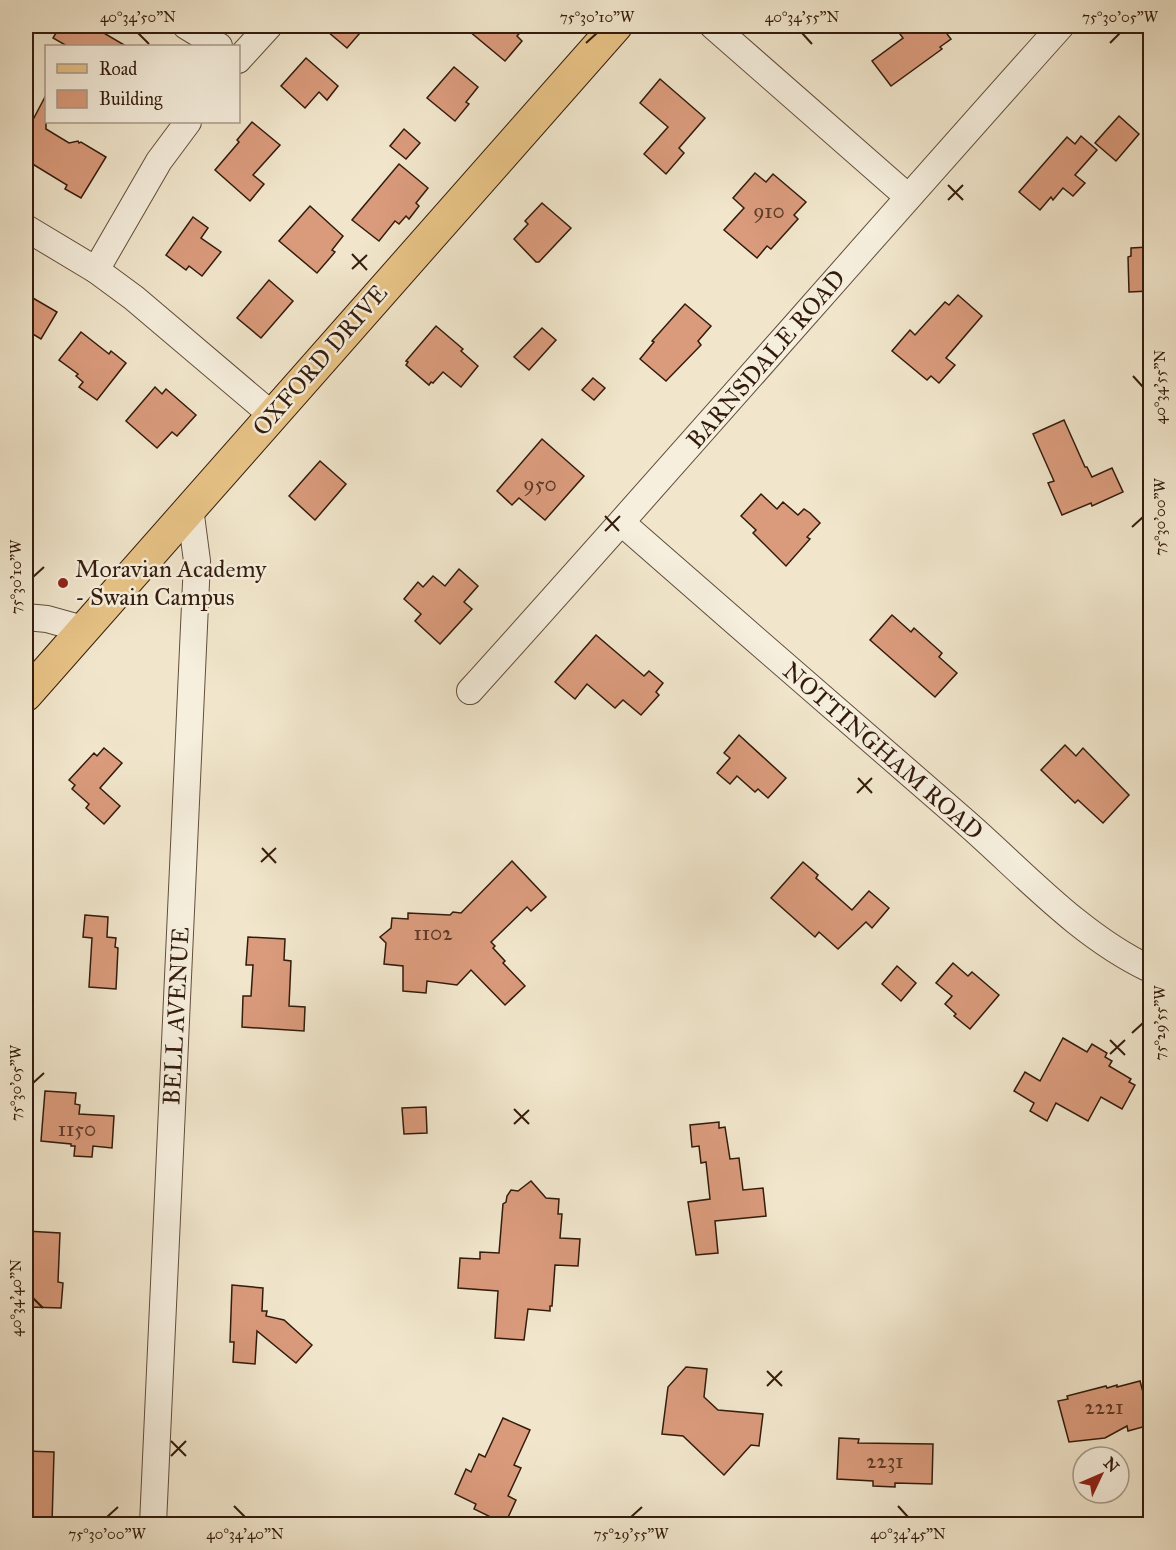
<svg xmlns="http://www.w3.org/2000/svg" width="1176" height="1550" viewBox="0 0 1176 1550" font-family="'IM FELL Great Primer',serif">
<rect width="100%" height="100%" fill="#f1e6cc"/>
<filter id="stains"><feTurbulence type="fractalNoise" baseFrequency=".00333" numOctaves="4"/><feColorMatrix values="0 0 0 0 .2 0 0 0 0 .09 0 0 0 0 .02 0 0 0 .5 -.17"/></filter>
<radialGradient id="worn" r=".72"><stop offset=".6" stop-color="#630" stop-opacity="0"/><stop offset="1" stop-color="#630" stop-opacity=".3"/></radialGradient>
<g fill="#da9b7c" stroke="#331b0c" stroke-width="1.5">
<path d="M60,26H106L102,32L126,46H67L53,38Z"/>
<path d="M321,26H366L347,48Z"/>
<path d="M463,26H526L517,36L522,41L505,61Z"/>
<path d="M894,26H941L951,39L940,47L942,49L891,86L872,61L903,38Z"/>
<path d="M306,58L338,86L327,100L319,92L305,108L281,86Z"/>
<path d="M454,67L478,87L466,102L469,104L455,121L427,98Z"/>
<path d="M660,79L705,118L679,148L684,153L666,174L644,154L668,127L640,103Z"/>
<path d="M46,95V129L69,143L78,141L79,143L81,142L106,157L81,198L65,189L67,185L26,160V133Z"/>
<path d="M1119,116L1139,134L1116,161L1095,143Z"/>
<path d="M252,122L280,145L253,175L264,184L250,201L215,170L239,142L237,140Z"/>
<path d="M404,129L420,143L406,159L390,146Z"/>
<path d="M1081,136L1097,150L1075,175L1085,183L1073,196L1063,188L1053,200L1051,197L1040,210L1019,192L1067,137L1075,144Z"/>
<path d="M399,164L428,188L416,203L419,206L409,219L406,216L399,224L395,221L379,241L352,220Z"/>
<path d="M755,173L766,182L773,174L806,202L794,215L798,219L771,249L767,246L757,258L724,230L744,208L733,198Z"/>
<path d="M542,203L571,228L539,262H536L514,239L528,224L525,221Z"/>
<path d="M310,206L343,236L332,250L335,252L317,273L279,241Z"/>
<path d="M193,217L208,228L201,238L221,252L202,276L189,266L186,270L166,255Z"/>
<path d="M1148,247V256L1150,255V291L1129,292L1128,257L1131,256V248Z"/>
<path d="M269,280L293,301L261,338L237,318Z"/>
<path d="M26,294L57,312L41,339L26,330Z"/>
<path d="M958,295L982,316L946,358L955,365L939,383L931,376L927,380L892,351L910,330L915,335L945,302L949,305Z"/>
<path d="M685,304L711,326L698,341L701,345L666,381L640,359L654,342L652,341Z"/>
<path d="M436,326L463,349L461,351L478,366L461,387L443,372L433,383L431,382L429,385L406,365L408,362L406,361Z"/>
<path d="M542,328L556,340L529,370L514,357Z"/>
<path d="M81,332L109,354L111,351L126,363L97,400L79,387L83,382L76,376L78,374L59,360Z"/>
<path d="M593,378L605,388L594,400L582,390Z"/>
<path d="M155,387L162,394L166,389L196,415L177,436L172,432L157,448L126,421Z"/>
<path d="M1064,420L1085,467H1087L1092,477L1112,468L1123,492L1092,506L1091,503L1062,515L1048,483L1054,481L1033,434Z"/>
<path d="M542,439L584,476L545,520L519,498L512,505L497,491Z"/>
<path d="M320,461L346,484L315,520L289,496Z"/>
<path d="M761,494L777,509L783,502L798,515L804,509L810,513L820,523L807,537L810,539L786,566L753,533L756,530L741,516Z"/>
<path d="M459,569L478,586L464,602L472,609L440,644L415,621L421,614L404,599L418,582L423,587L433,576L445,586Z"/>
<path d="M892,615L911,632L914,628L942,653L939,657L957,673L935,697L870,640Z"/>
<path d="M596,635L644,676L649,671L663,683L656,692L659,695L641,715L623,700L615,708L587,684L575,699L555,682Z"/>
<path d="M739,735L786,778L768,798L758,789L755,792L737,776L730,784L717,773L730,758L724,753Z"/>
<path d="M1065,745L1076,756L1083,748L1129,795L1103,823L1078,800L1075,803L1041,770Z"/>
<path d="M104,748L122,763L100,788L120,806L104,824L86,808L89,804L72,789L75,785L69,780L94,753L97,756Z"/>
<path d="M512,861L546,897L531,911L527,907L491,942L495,946L493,948L505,961L503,963L525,986L505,1005L471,970L457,985L427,981L426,993L403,991V966L384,964L386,943L380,937L391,928L392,918L408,919V913L450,915L453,912L461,913Z"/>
<path d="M803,862L818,875L816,878L852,910L869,891L889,908L872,928L866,922L838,949L819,932L815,937L771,898Z"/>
<path d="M85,915L108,917L107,937L116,938L115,947L118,948L116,989L89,987L92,938L83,937Z"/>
<path d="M248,937L285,939L284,960L291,961L289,1006L305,1007L304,1031L242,1027L243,996H251L253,965H246Z"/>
<path d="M953,963L968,976L972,972L999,995L970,1029L954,1016L956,1014L945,1004L952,996L936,983Z"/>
<path d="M897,966L916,983L901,1001L882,984Z"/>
<path d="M1063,1038L1087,1052L1092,1044L1107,1053L1105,1057L1112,1061L1109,1066L1131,1079L1129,1082L1135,1085L1122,1109L1101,1097L1088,1121L1056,1103L1047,1121L1030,1111L1034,1103L1014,1091L1025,1072L1040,1081Z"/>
<path d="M45,1091L76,1093L75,1104L80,1105L79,1114L114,1116L112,1148L93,1146L92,1157L74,1156L75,1146H71V1144L41,1141Z"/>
<path d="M426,1107L427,1133L404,1134L402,1108Z"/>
<path d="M719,1122V1128L725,1127L730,1159L739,1158L743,1190L763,1188L766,1216L715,1221L718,1253L696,1255L688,1202L710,1199L706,1162L701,1163L699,1146L692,1147L690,1125Z"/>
<path d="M531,1181L546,1198L559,1199L558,1214H562L560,1238L580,1239L578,1266L555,1265L552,1306H550V1311L528,1309L524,1340L495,1338L498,1291L458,1288L460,1258L480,1259V1252L499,1253L503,1204L506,1202L507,1196L511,1190L518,1191Z"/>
<path d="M26,1231L60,1233L58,1282L63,1283L61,1308L28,1307L29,1293H26Z"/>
<path d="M232,1285L263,1288L262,1311H267L266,1316L284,1320L312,1345L296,1363L257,1331L255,1364L233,1362L234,1342H230Z"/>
<path d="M686,1367L707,1369L704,1397L718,1410L763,1414L759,1446L751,1445L724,1475L683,1436L662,1434L668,1387Z"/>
<path d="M1140,1381L1150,1418V1425L1128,1431L1127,1426L1105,1438L1069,1442L1058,1401L1068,1399L1067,1396L1106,1386L1107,1388L1117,1385V1387Z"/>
<path d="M503,1418L530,1430L514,1465L521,1468L508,1496L516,1500L505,1524L474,1509L476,1504L455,1494L466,1469L471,1472L479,1454L485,1457Z"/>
<path d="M839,1438L859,1439L858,1443L933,1444L932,1484L895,1483V1487L873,1486V1481L837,1479Z"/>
<path d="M26,1451L54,1452L52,1524H26Z"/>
</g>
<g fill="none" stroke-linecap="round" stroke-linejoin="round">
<defs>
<g id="minor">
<path d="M186,26L219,46"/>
<path d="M713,26L908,197"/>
<path d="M238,60L269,26"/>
<path d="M26,228L96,270L134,298L272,415"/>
<path d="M96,270L159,161L188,122"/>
<path d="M622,523C735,622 849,721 962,819C1022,871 1078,935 1150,969"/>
<path d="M26,617L47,619L83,629"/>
<path d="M470,691C669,471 863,247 1061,26"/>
<path d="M153,1524L197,561L190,508"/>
</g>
<path id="major" d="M26,695L616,26"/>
</defs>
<use href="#minor" stroke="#624e3c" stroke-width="28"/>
<use href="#major" stroke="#331b0c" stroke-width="34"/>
<use href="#minor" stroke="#f6efde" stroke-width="26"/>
<use href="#major" stroke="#e8c386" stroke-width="32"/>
</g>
<path fill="none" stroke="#331b0c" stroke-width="2" d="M138,33L149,44M802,33L812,44M586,43L597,33M1110,43L1120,33M948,185L963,200M948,200L963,185M352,254L367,270M352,269L367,255M1133,376L1143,387M605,516L619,531M1132,527L1143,517M605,531L620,516M33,577L44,567M858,778L872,793M857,793L872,778M262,848L276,863M261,862L276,848M1132,1033L1143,1023M1110,1040L1125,1055M1110,1054L1125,1040M33,1083L44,1073M514,1109L529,1124M514,1124L529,1110M33,1298L43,1308M767,1371L782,1386M767,1386L782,1371M171,1441L186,1456M171,1456L186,1441M234,1506L245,1517M898,1506L908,1517M107,1517L118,1507M631,1517L642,1507"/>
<circle fill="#8f2418" stroke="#f6efde" stroke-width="2" cx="63" cy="583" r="6"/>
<g text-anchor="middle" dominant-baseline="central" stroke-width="5" stroke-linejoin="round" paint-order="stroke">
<g font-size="21" fill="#5d3b28">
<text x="769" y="211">910</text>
<text x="540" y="484">950</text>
<text x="433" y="933">1102</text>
<text x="77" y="1129">1150</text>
<text x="1104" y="1407">2221</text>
<text x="885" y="1461">2231</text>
</g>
<g font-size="24" fill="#331b0c" stroke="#f6efde">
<text transform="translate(766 359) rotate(-49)">BARNSDALE ROAD</text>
<text transform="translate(320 360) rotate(-49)">OXFORD DRIVE</text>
<text transform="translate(883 751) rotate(41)">NOTTINGHAM ROAD</text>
<text transform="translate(176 1016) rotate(-87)">BELL AVENUE</text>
</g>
<g font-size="24" fill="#331b0c" stroke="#f6efde" text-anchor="start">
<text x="75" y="569">Moravian Academy<tspan x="75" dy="28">- Swain Campus</tspan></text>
</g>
</g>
<rect width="1176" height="1550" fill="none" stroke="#f1e6cc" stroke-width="66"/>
<rect x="45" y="45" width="195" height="78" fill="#f6efde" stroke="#a89a8a" stroke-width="1.5"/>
<rect x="57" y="64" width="30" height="9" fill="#e8c386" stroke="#a89a8a" stroke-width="1.5"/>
<text x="99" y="75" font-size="18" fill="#331b0c">Road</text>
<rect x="57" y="90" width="30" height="18" fill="#da9b7c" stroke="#a89a8a" stroke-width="1.5"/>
<text x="99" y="105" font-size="18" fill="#331b0c">Building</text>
<g transform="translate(1101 1475) rotate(46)"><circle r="28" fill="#f6efde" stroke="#a89a8a" stroke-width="1.5"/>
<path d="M0-4.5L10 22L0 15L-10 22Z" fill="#8f2418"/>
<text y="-9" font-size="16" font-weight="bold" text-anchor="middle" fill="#331b0c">N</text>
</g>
<rect x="33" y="33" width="1110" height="1484" fill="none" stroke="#331b0c" stroke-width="2"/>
<g font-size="15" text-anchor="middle" fill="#331b0c">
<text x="138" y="22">40°34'50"N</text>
<text x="597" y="22">75°30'10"W</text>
<text x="802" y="22">40°34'55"N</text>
<text x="1120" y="22">75°30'05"W</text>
<text transform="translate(1160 387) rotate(-90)" y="5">40°34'55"N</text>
<text transform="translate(1160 517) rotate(-90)" y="5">75°30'00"W</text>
<text transform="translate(16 577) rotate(-90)" y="5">75°30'10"W</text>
<text transform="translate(1160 1023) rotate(-90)" y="5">75°29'55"W</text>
<text transform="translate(16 1083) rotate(-90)" y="5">75°30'05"W</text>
<text transform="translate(16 1298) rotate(-90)" y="5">40°34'40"N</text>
<text x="107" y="1539">75°30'00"W</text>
<text x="245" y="1539">40°34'40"N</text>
<text x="631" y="1539">75°29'55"W</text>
<text x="908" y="1539">40°34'45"N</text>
</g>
<rect width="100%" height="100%" filter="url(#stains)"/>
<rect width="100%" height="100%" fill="url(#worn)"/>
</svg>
